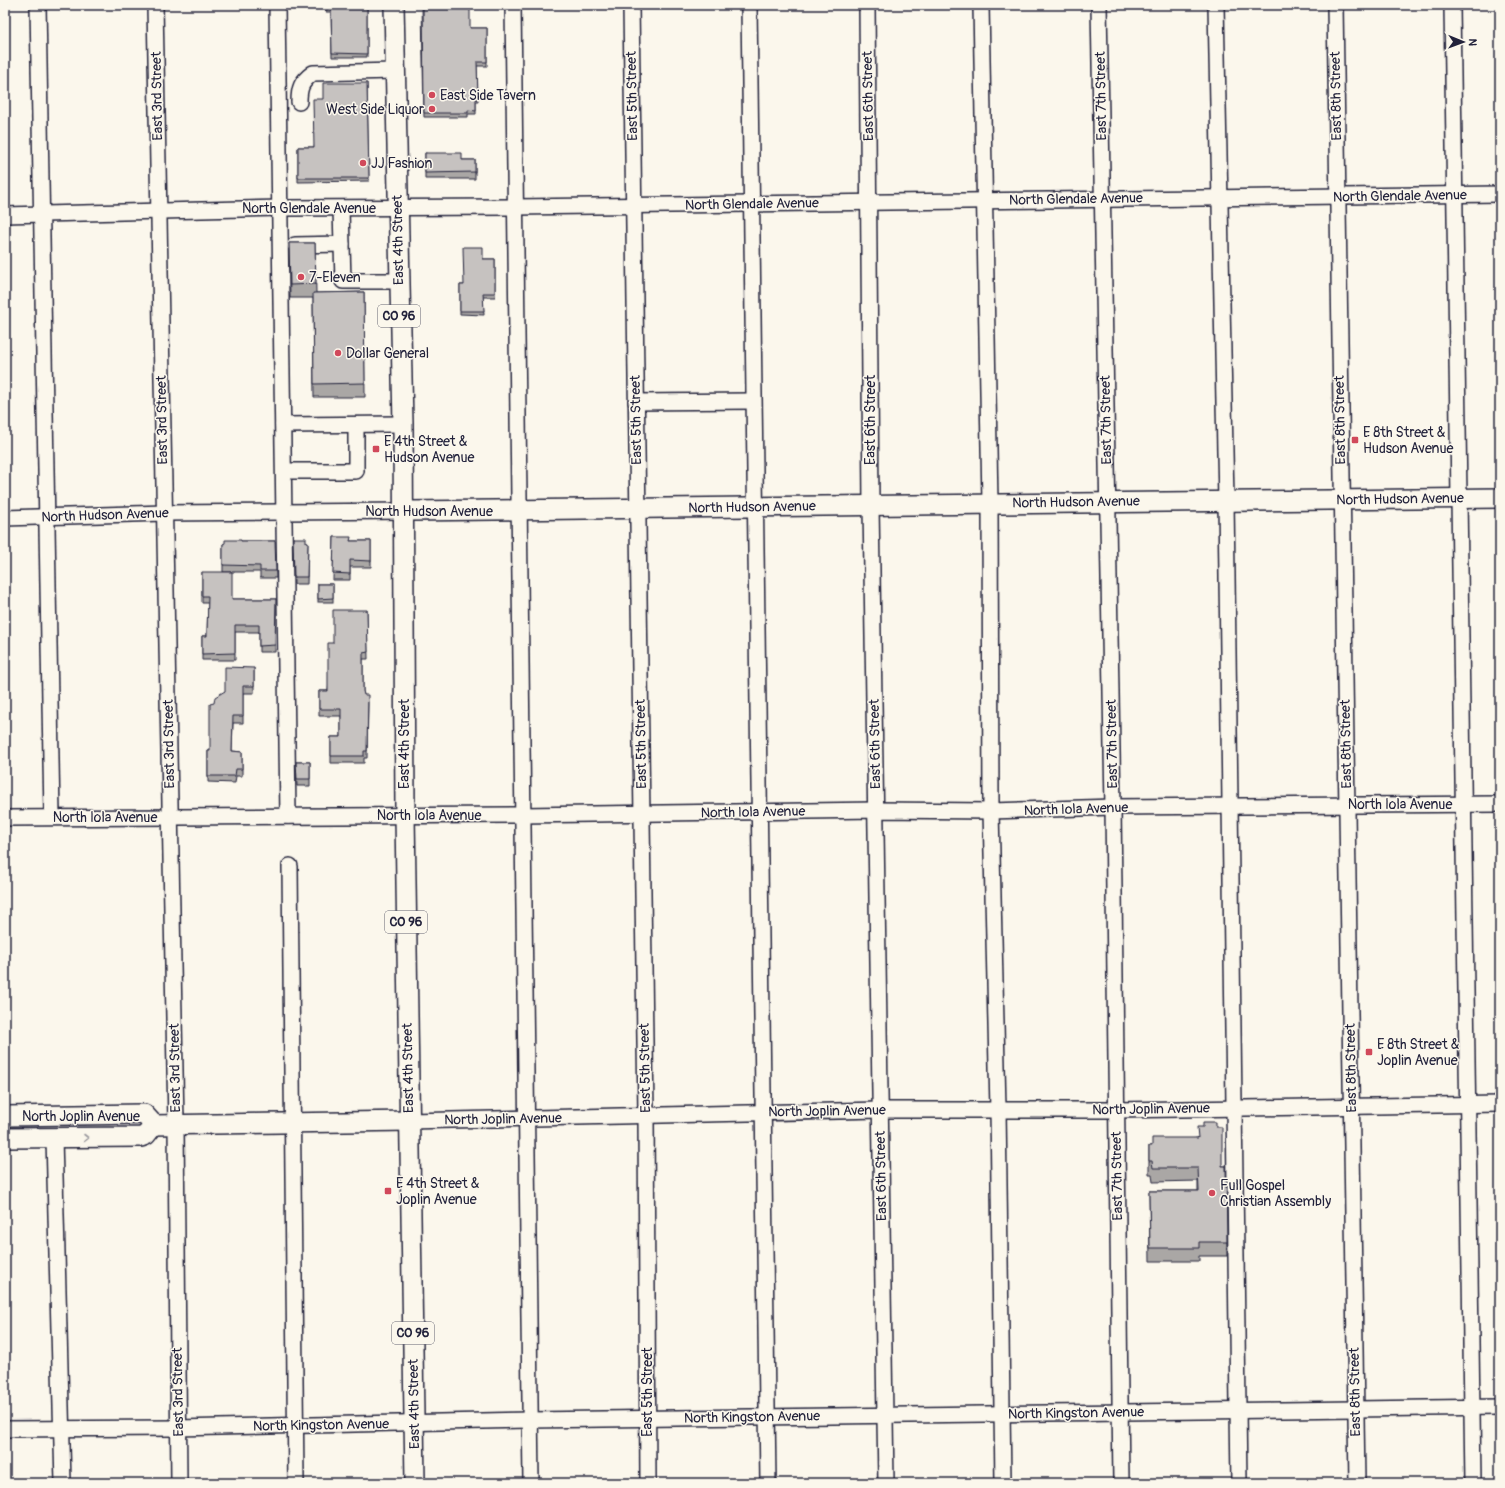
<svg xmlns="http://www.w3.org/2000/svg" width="1505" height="1488" viewBox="0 0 1505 1488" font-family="Pangolin,sans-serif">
<rect width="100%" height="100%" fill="#fbf7ec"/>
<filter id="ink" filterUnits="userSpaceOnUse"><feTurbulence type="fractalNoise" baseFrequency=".025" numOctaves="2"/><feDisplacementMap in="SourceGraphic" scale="8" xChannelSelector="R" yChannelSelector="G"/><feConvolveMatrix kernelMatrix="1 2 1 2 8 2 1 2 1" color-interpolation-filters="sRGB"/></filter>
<g filter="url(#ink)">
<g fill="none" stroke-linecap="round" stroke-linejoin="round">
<defs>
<g id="minor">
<path d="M38,5L52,817"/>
<path d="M155,5L176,1124L179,1483"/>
<path d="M277,5L288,816"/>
<path d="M513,5L531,1483"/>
<path d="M631,5L646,1115L648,1483"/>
<path d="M749,5L768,1483"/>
<path d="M867,5L871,506L886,1483"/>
<path d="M981,5L990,503L991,811L998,1109L1003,1483"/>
<path d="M1099,5L1113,807L1121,1483"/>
<path d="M1216,5L1226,501L1239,1483"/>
<path d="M1335,5L1357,1483"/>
<path d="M1452,5L1473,1483"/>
<path d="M299,102C299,88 301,82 313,73L394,71"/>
<path d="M341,209L343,281H398"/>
<path d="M5,215L281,208L516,207L1500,194"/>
<path d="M295,245L342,244"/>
<path d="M636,402L753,401"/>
<path d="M283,425L403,424"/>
<path d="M284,471H356V425"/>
<path d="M5,518L164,513L411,511"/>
<path d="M5,818L522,815L876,810L991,811L1113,807L1500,804"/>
<path d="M290,866L296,1483"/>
<path d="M409,1121L880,1110H1116L1500,1104"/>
<path d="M54,1138L63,1483"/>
<path d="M5,1429L178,1428L530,1420L1500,1407"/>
</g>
<g id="major">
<path d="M394,5L403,424L405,815L415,1483"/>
<path d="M411,511L1500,498"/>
<path d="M5,1116L144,1114L154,1125"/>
<path d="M154,1125L409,1121"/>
<path d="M5,1138L141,1137L146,1135L154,1125"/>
</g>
</defs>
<use href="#minor" stroke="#22223b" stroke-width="18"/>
<use href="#major" stroke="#22223b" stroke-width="22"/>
<use href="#minor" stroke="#fbf7ec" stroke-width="15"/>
<use href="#major" stroke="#fbf7ec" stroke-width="19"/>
</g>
<g fill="#aaa7a5" stroke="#22223b">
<path d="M326,5H367V57H332L331,12H326Z"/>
<path d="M422,5L470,28H487V66H477L478,102H476V114H468V117H424Z"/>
<path d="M367,83L369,181L298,182V147H314L323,99Z"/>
<path d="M425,153L462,160H475V179H425Z"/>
<path d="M289,243H315L316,293L364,292L365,397H314L313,298H290Z"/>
<path d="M483,259H495V297H483L484,315L460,314V285H464Z"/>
<path d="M334,537L350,541H371V567H350V580H333Z"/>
<path d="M293,538L306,542H308L307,584H294Z"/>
<path d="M241,541H275L276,578H260V572H223V544Z"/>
<path d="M202,572L232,599H276L275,652H259V632H235V660H202V636H207V634L208,603H202Z"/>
<rect x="318" y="584" width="15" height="18"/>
<path d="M367,610L368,659H363V691L364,695L368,702L367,758H364V763H331V737H341V716H319V691H328L333,643Z"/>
<path d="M254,668V693H243V723H233L232,751L242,752V776H236L235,783L208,782V751H210L225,691Z"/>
<path d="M296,762H310V786H297Z"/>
<path d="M1216,1127L1222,1166H1226L1227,1256H1199V1261H1150L1149,1191H1198V1181L1153,1182L1152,1174H1149V1146H1152L1197,1138Z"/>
</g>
<g fill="#c6c2c0" stroke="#22223b">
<path d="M326,5H367V54L332,53L331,8L326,9Z"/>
<path d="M423,5H470V28H487V62H477L478,98H476V111L468,110V113H424Z"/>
<path d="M323,83H367L369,178H298V147H314L313,99H323Z"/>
<path d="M425,153H462V160H475V172L425,173Z"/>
<path d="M289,243H315L316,284L290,285Z"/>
<path d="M463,247H483V259H495V293H483L484,311H460V285H464Z"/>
<path d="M364,292L365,383L314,384L313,293Z"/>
<path d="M334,537H351L350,541H371V561L350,560V574L333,573Z"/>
<path d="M293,538H306V542H308L307,577H294Z"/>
<path d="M225,540H241V541H275L276,571H260V566L223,565V544L225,543Z"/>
<path d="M202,572H232V599H276L275,645L259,646V625H235V653L202,654V636H207V634L208,596H202Z"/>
<path d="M318,584H333V598L318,599Z"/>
<path d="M333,610H367L368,652L363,653V691L364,695H368L367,751H364V756H331V737H341V709H319V691H328V643H333Z"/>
<path d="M225,667L254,668V686H243V716H233L232,751L242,752V769H236L235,776H208V751H210V704L214,703L215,697L225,691Z"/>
<path d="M296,762H310V779H297Z"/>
<path d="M1203,1122H1216V1127H1222V1166H1226L1227,1242H1199V1248H1150L1149,1191H1199L1198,1168H1153L1152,1161H1149V1146H1152V1138H1198L1197,1127H1203Z"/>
</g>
<defs><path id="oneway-chevron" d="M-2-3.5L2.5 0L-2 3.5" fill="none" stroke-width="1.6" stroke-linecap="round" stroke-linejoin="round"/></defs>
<use stroke="#99979c" href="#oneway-chevron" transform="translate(86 1138)"/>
</g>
<g fill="#d1495b" stroke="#fbf7ec" stroke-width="1.5">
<circle cx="432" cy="95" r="4"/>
<circle cx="432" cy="109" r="4"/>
<circle cx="363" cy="163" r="4"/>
<circle cx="301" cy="277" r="4"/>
<circle cx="338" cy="353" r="4"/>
<rect x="1351" y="436" width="8" height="8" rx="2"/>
<rect x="372" y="445" width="8" height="8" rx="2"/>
<rect x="1365" y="1048" width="8" height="8" rx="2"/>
<rect x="384" y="1187" width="8" height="8" rx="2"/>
<circle cx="1212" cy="1193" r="4"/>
</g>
<g text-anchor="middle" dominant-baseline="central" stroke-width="3" stroke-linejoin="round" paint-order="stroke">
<g fill="#fbf7ec" stroke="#636270" stroke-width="1">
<rect x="378" y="305" width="42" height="22" rx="3"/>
<rect x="385" y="911" width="42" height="22" rx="3"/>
<rect x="392" y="1322" width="42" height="22" rx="3"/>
</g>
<g font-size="13" font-weight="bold" fill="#22223b">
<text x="399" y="316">CO 96</text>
<text x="406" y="922">CO 96</text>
<text x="413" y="1333">CO 96</text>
</g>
<g font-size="14" fill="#22223b" stroke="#fbf7ec" text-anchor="start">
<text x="440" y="95">East Side Tavern</text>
<text x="424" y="109" text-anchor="end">West Side Liquor</text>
<text x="371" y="163">JJ Fashion</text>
<text x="309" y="277">7-Eleven</text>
<text x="346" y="353">Dollar General</text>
<text x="1363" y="432">E 8th Street &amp;<tspan x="1363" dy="16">Hudson Avenue</tspan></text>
<text x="384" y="441">E 4th Street &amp;<tspan x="384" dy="16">Hudson Avenue</tspan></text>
<text x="1377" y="1044">E 8th Street &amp;<tspan x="1377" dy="16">Joplin Avenue</tspan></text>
<text x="396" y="1183">E 4th Street &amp;<tspan x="396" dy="16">Joplin Avenue</tspan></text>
<text x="1220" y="1185">Full Gospel<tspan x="1220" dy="16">Christian Assembly</tspan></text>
</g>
<g font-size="14" fill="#22223b" stroke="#fbf7ec">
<text transform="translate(157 96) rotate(-91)">East 3rd Street</text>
<text transform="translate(632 96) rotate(-91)">East 5th Street</text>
<text transform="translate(868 96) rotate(-91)">East 6th Street</text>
<text transform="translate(1101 96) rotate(-91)">East 7th Street</text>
<text transform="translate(1336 96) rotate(-91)">East 8th Street</text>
<text transform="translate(1400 196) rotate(-1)">North Glendale Avenue</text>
<text transform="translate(1076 199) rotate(-1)">North Glendale Avenue</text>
<text transform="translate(752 204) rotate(-1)">North Glendale Avenue</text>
<text x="309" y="208">North Glendale Avenue</text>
<text transform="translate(398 240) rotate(-91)">East 4th Street</text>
<text transform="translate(162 420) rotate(-91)">East 3rd Street</text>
<text transform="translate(636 420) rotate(-91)">East 5th Street</text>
<text transform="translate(870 420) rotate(-90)">East 6th Street</text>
<text transform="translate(1106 420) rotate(-91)">East 7th Street</text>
<text transform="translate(1340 420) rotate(-91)">East 8th Street</text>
<text transform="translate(1400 499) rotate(-1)">North Hudson Avenue</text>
<text transform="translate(1076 502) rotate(-1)">North Hudson Avenue</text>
<text transform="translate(752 507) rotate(-1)">North Hudson Avenue</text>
<text x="429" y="511">North Hudson Avenue</text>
<text transform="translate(105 515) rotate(-2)">North Hudson Avenue</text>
<text transform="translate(169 744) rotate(-91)">East 3rd Street</text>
<text transform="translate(404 744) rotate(-90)">East 4th Street</text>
<text transform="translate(641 744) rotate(-91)">East 5th Street</text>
<text transform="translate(875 744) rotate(-91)">East 6th Street</text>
<text transform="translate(1112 744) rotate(-91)">East 7th Street</text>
<text transform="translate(1346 744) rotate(-91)">East 8th Street</text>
<text x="1400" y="804">North Iola Avenue</text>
<text transform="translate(1076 809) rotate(-2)">North Iola Avenue</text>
<text transform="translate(753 812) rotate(-1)">North Iola Avenue</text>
<text x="429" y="815">North Iola Avenue</text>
<text x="105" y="817">North Iola Avenue</text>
<text transform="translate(175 1068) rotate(-91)">East 3rd Street</text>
<text transform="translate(408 1068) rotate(-91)">East 4th Street</text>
<text transform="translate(645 1068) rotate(-91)">East 5th Street</text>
<text transform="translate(1351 1068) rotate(-91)">East 8th Street</text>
<text transform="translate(1151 1109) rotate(-1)">North Joplin Avenue</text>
<text transform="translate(827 1111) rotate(-1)">North Joplin Avenue</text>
<text x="81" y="1116">North Joplin Avenue</text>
<text transform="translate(503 1119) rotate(-1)">North Joplin Avenue</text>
<text transform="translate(881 1176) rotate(-91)">East 6th Street</text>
<text transform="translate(1117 1176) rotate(-91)">East 7th Street</text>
<text transform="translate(178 1392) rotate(-91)">East 3rd Street</text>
<text transform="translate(647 1392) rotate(-90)">East 5th Street</text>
<text transform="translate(1355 1392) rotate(-91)">East 8th Street</text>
<text transform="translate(414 1404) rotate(-91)">East 4th Street</text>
<text transform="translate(1076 1413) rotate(-1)">North Kingston Avenue</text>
<text transform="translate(752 1417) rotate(-1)">North Kingston Avenue</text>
<text transform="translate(321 1425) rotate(-1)">North Kingston Avenue</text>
</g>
</g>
<rect width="1505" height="1488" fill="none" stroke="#fbf7ec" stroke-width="20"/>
<rect x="10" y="10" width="1485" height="1468" fill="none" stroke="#22223b" stroke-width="1.5" filter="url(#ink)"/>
<g transform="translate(1463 42) rotate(91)" stroke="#fbf7ec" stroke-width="3" paint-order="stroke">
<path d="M0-3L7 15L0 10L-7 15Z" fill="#22223b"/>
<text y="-6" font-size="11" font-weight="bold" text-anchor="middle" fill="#22223b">N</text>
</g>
</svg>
